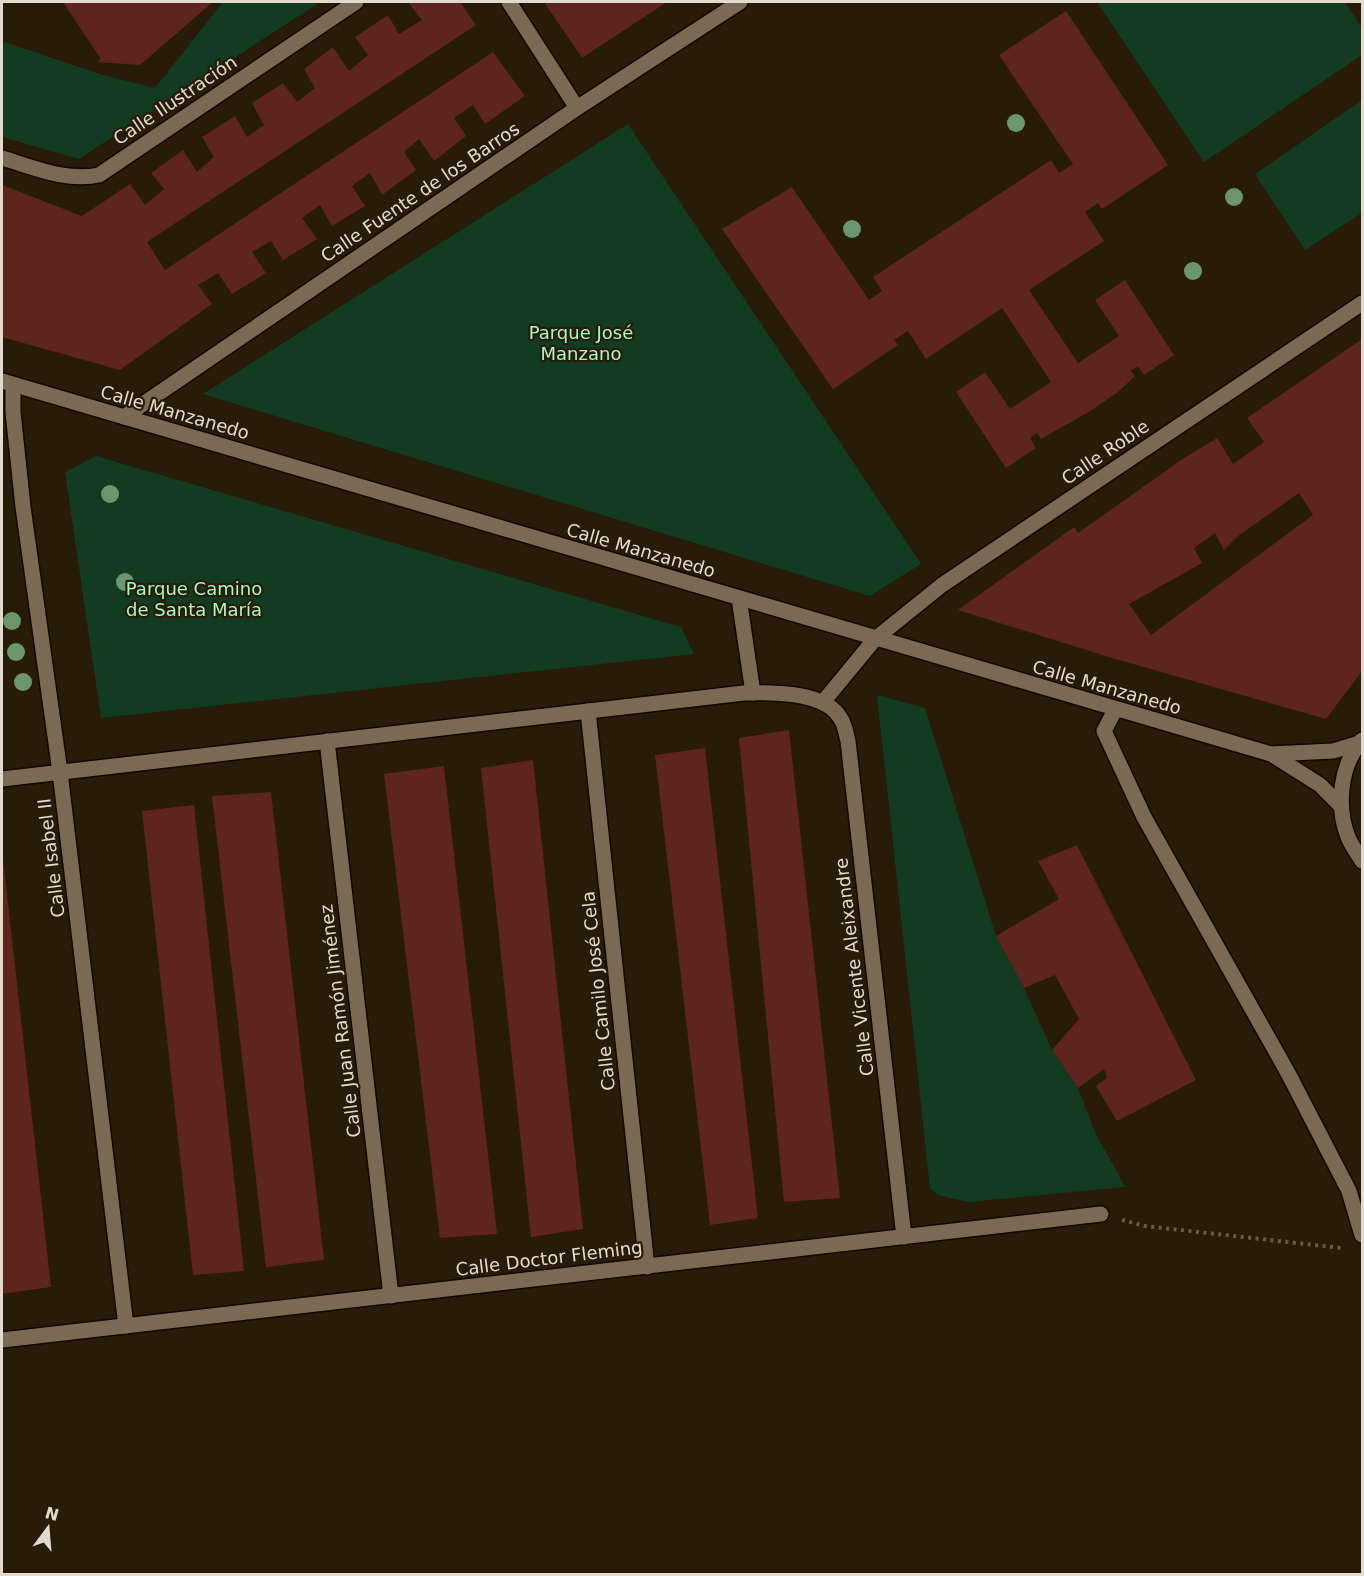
<svg xmlns="http://www.w3.org/2000/svg" width="1364" height="1576" viewBox="0 0 1364 1576" font-family="'DejaVu Sans',sans-serif">
<rect width="100%" height="100%" fill="#281b08"/>
<g fill="#123b22">
<path d="M223,2H320L79,159L2,137V41L103,75L155,88Z"/>
<path d="M1097,2H1345L1362,28V55L1204,162Z"/>
<path d="M1362,100V213L1305,250L1255,174Z"/>
<path d="M628,124L921,564L870,596L203,394Z"/>
<path d="M96,456L681,627L694,654L101,718L65,472Z"/>
<path d="M877,695L925,708L996,936L1024,988L1052,1050L1078,1088L1094,1130L1125,1187L968,1202L938,1195L930,1188Z"/>
</g>
<g fill="#5e241e" fill-rule="evenodd">
<path d="M63,2H213L140,65L97,62L101,59Z"/>
<path d="M408,2H460L476,25L147,242L165,270L493,52L525,96L485,124L473,105L454,118L466,136L434,161L419,139L404,152L416,170L382,195L370,173L352,186L365,206L332,226L320,205L302,218L317,239L283,260L271,241L252,252L266,273L232,294L218,273L198,285L212,304L120,370L2,337V185L82,216L130,184L145,205L164,189L151,173L183,150L197,172L214,157L202,137L235,116L247,137L264,125L252,103L283,83L297,102L315,88L304,69L333,47L349,71L368,55L355,37L388,15L399,34L422,20Z"/>
<path d="M544,2H667L582,58Z"/>
<path d="M1066,11L1168,165L1102,209L1098,203L1085,212L1104,241L1029,290L1078,363L1119,336L1095,300L1125,280L1174,355L1144,375L1138,366L1131,371L1135,376L1118,392L1089,412L1041,439L1037,433L1030,438L1036,448L1006,468L956,392L985,372L1010,409L1051,382L1002,308L926,359L908,331L894,340L898,345L833,389L722,229L792,187L869,300L882,291L873,277L1051,160L1059,173L1073,164L999,55Z"/>
<path d="M1362,339V671L1326,719L1112,658L958,610L1074,527L1078,533L1184,458L1217,438L1233,464L1264,442L1247,418ZM1299,493L1313,515L1151,635L1129,604L1202,563L1194,548L1215,533L1224,550L1238,536Z"/>
<path d="M789,730L840,1198L784,1202L739,738Z"/>
<path d="M705,748L758,1218L710,1225L655,755Z"/>
<path d="M533,760L583,1229L531,1237L481,768Z"/>
<path d="M444,766L497,1234L440,1238L384,774Z"/>
<path d="M271,792L324,1260L266,1267L212,796Z"/>
<path d="M194,805L244,1271L193,1275L142,811Z"/>
<path d="M1077,845L1196,1080L1117,1121L1096,1086L1107,1078L1104,1069L1078,1088L1052,1050L1079,1019L1055,975L1024,988L996,936L1059,899L1038,861Z"/>
<path d="M2,850L51,1287L2,1294Z"/>
</g>
<g fill="none" stroke-linecap="round" stroke-linejoin="round">
<defs>
<g id="lane">
<path d="M739,598L753,693"/>
<path d="M823,702L875,639"/>
<path d="M1115,710L1104,731L1144,817L1288,1073L1349,1191L1362,1235"/>
</g>
<g id="street">
<path d="M509,2L577,108"/>
<path d="M2,158C33,167 66,182 99,175L356,2"/>
<path d="M13,385V412L23,507L60,772L126,1326"/>
<path d="M124,417L577,108L740,2"/>
<path d="M875,639L942,585L1362,303"/>
<path d="M588,711L647,1267"/>
<path d="M327,741L391,1296"/>
<path d="M2,779L744,693C771,692 826,691 841,719C845,725 846,734 848,741L904,1237"/>
<path d="M2,1340L1101,1214"/>
</g>
<g id="secondary">
<path d="M2,381L1271,754L1320,785L1341,806"/>
<path d="M1362,740C1340,765 1336,806 1348,837C1351,845 1358,854 1362,861"/>
<path d="M1271,754L1333,751L1360,743"/>
</g>
</defs>
<use href="#lane" stroke="#110600" stroke-width="18"/>
<use href="#street" stroke="#110600" stroke-width="18"/>
<use href="#secondary" stroke="#110600" stroke-width="18"/>
<path stroke="#665a4a" stroke-width="4" stroke-dasharray="3 4.5" stroke-linecap="butt" d="M1122,1220L1145,1226L1341,1248"/>
<use href="#lane" stroke="#7a6a54" stroke-width="15"/>
<use href="#street" stroke="#7a6a54" stroke-width="15"/>
<use href="#secondary" stroke="#7a6a54" stroke-width="15"/>
</g>
<g fill="#6c966d">
<circle cx="1016" cy="123" r="9"/>
<circle cx="1234" cy="197" r="9"/>
<circle cx="852" cy="229" r="9"/>
<circle cx="1193" cy="271" r="9"/>
<circle cx="110" cy="494" r="9"/>
<circle cx="125" cy="582" r="9"/>
<circle cx="12" cy="621" r="9"/>
<circle cx="16" cy="652" r="9"/>
<circle cx="23" cy="682" r="9"/>
</g>
<g text-anchor="middle" dominant-baseline="central" stroke-width="4.5" stroke-linejoin="round" paint-order="stroke">
<g font-size="18" fill="#e3dace" stroke="#281b08">
<text transform="translate(175 100) rotate(-34)">Calle Ilustración</text>
<text transform="translate(420 192) rotate(-34)">Calle Fuente de los Barros</text>
<text transform="translate(175 412) rotate(16)">Calle Manzanedo</text>
<text transform="translate(1105 452) rotate(-34)">Calle Roble</text>
<text transform="translate(641 550) rotate(16)">Calle Manzanedo</text>
<text transform="translate(1107 687) rotate(16)">Calle Manzanedo</text>
<text transform="translate(51 858) rotate(-97)">Calle Isabel II</text>
<text transform="translate(854 967) rotate(-97)">Calle Vicente Aleixandre</text>
<text transform="translate(598 991) rotate(-96)">Calle Camilo José Cela</text>
<text transform="translate(340 1021) rotate(-97)">Calle Juan Ramón Jiménez</text>
<text transform="translate(549 1258) rotate(-7)">Calle Doctor Fleming</text>
</g>
<g font-size="18" fill="#a4fac0" stroke="#281b08">
<text x="581" y="332">Parque José<tspan x="581" dy="21">Manzano</tspan></text>
<text x="194" y="588">Parque Camino<tspan x="194" dy="21">de Santa María</tspan></text>
</g>
</g>
<rect width="1364" height="1576" fill="none" stroke="#e3dace" stroke-width="6"/>
<g transform="translate(48 1528) rotate(16)" stroke="#281b08" stroke-width="4.5" paint-order="stroke">
<path d="M0-4.5L10 22L0 15L-10 22Z" fill="#e3dace"/>
<text y="-9" font-size="16" font-weight="bold" text-anchor="middle" fill="#e3dace">N</text>
</g>
</svg>
